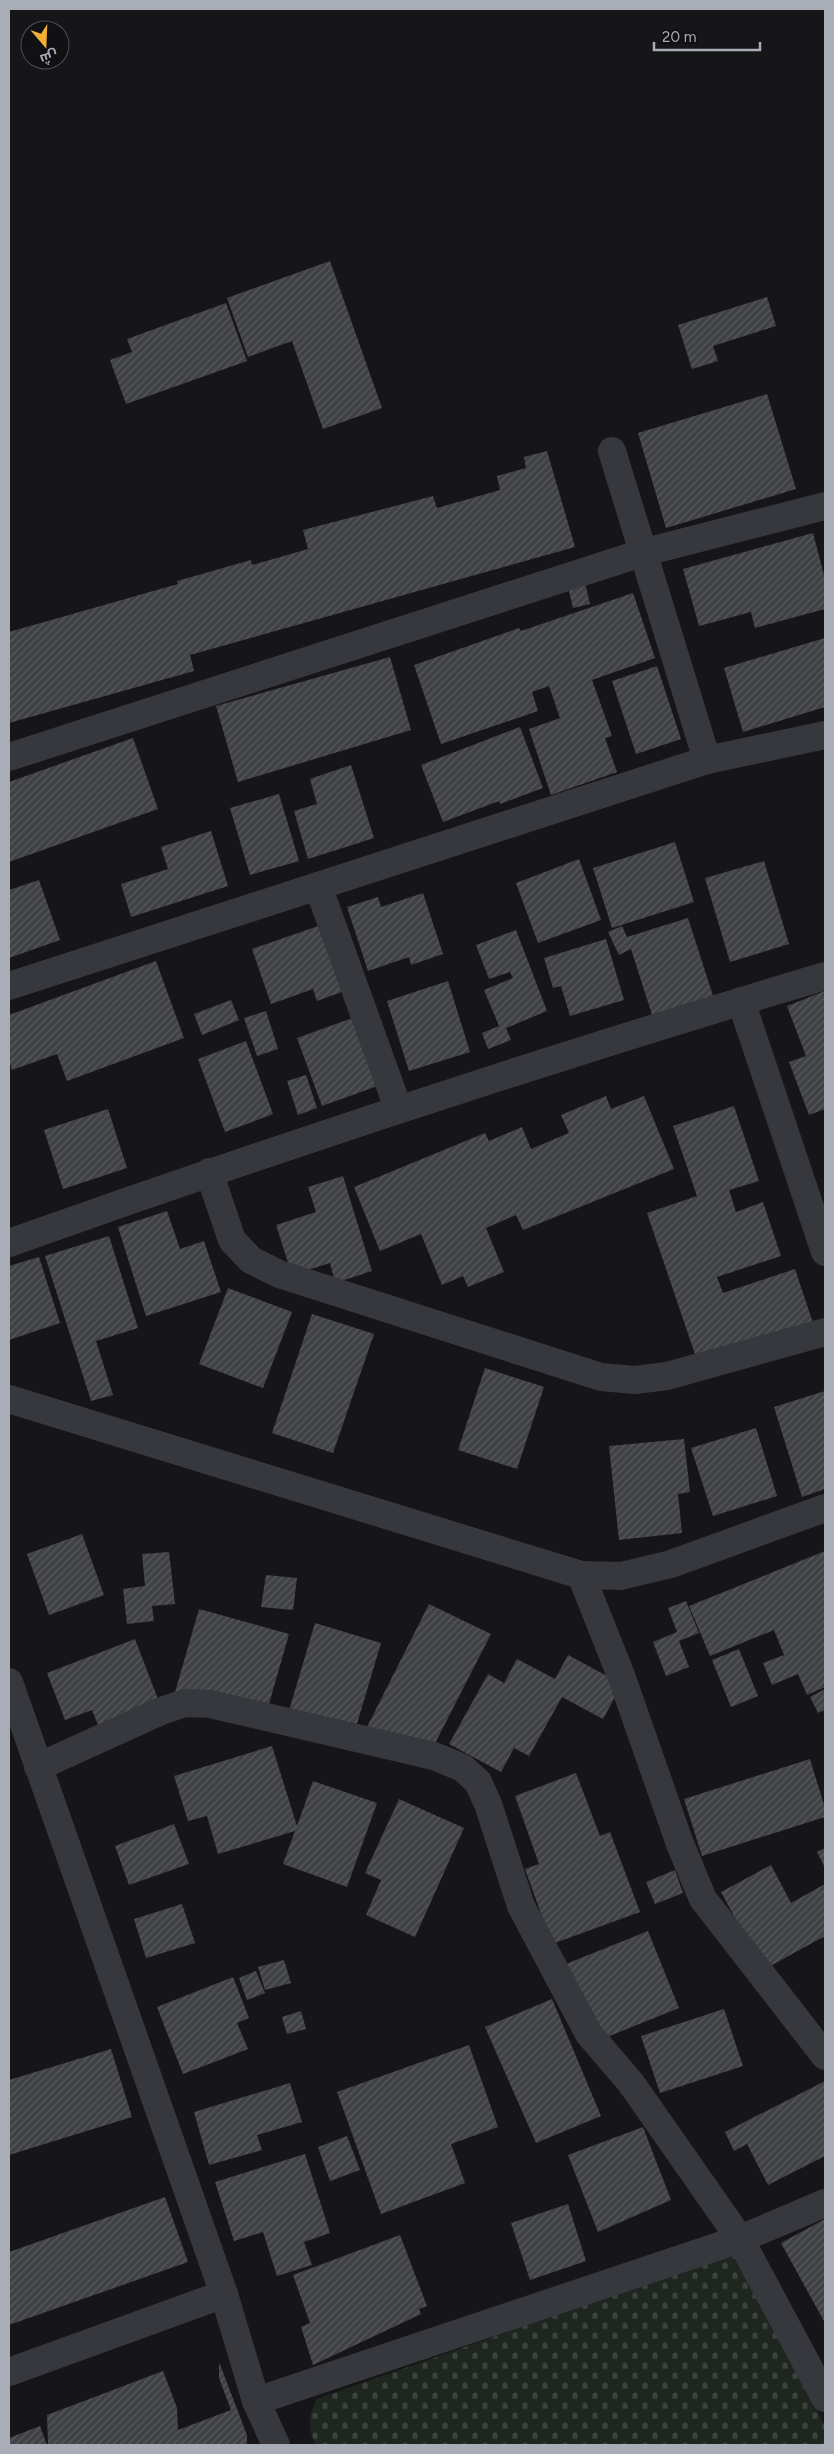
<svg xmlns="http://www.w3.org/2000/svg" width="834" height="2454" viewBox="0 0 834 2454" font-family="Figtree,Cairo,sans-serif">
<defs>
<pattern id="cemetery-stones" width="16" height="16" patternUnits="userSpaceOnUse" patternTransform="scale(1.25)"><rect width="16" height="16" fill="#1e261f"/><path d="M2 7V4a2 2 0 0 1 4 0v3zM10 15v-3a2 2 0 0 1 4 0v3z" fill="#3c433d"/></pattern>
<pattern id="building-hatch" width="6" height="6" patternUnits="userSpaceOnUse" patternTransform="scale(1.25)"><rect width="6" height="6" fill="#404145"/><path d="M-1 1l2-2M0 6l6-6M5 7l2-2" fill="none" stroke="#595a5e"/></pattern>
</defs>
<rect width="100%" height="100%" fill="#161618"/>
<path fill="url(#cemetery-stones)" d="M742,2249L825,2427V2445H315C308,2425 307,2418 317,2399Z"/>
<g fill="url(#building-hatch)">
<path d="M330,261L382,408L323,429L292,341L248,357L227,298Z"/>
<path d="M767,297L776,326L713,346L718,361L692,369L678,325Z"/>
<path d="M226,303L247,361L126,404L110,360L132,352L127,339Z"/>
<path d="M767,394L796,489L666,528L638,433Z"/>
<path d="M547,451L575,547L190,655L194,671L9,723V632L178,584L177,581L251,560L252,565L308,549L303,530L433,496L437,508L500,490L497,476L526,468L524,457Z"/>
<path d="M813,533L825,579V609L755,628L751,612L699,626L683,569Z"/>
<path d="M585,583L590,604L573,608L568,587Z"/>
<path d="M633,593L655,658L592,680L612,736L605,738L617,772L551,795L529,729L560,718L549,686L532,692L538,711L441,744L414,665L519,628L521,631Z"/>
<path d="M825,638V707L743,732L724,668Z"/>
<path d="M390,657L411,730L238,782L216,706Z"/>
<path d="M657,666L681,739L636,754L612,681Z"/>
<path d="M520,727L543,788L500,804L499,801L443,822L421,765Z"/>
<path d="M133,738L158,809L9,862V782Z"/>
<path d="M351,765L374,838L308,859L294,811L317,804L310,779Z"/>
<path d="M279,794L299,861L250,875L230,808Z"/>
<path d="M211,831L228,886L131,917L121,884L168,869L161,847Z"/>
<path d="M675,842L694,902L612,928L593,868Z"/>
<path d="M579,859L601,920L538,943L516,883Z"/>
<path d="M764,861L789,944L730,962L705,878Z"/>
<path d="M39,880L60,940L9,958V890Z"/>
<path d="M423,893L443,954L411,965L409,957L368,971L347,907L378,897L381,907Z"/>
<path d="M688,918L714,999L653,1018L631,949L619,955L608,932L622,926L627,937Z"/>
<path d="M324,924L347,990L317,1001L313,989L271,1004L252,949Z"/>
<path d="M516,930L547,1011L506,1028L511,1040L488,1049L482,1033L499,1026L484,990L513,978L510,972L489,979L476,945Z"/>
<path d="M606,939L624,1000L570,1016L561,986L553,988L544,958Z"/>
<path d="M156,961L184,1038L67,1081L57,1054L12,1070L9,1060V1015Z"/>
<path d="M448,981L470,1052L409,1071L387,1001Z"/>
<path d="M825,991V1109L809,1115L789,1062L806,1056L787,1006Z"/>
<path d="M231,1000L239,1020L202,1035L194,1014Z"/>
<path d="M266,1011L278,1049L257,1056L244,1018Z"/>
<path d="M358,1016L383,1084L322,1106L297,1038Z"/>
<path d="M246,1041L273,1114L225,1132L198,1059Z"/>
<path d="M306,1075L317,1108L298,1115L287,1081Z"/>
<path d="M606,1096L611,1109L644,1096L674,1169L523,1230L516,1215L486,1228L504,1272L468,1287L463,1276L442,1285L421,1234L380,1251L354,1187L485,1133L489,1141L522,1127L531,1149L569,1133L561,1115Z"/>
<path d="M734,1106L759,1181L729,1190L736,1212L763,1202L781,1256L717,1277L723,1293L795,1269L814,1326L699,1366L647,1213L697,1196L673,1126Z"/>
<path d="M108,1109L127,1168L63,1189L44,1130Z"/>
<path d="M343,1176L372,1271L335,1283L330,1263L292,1275L276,1225L316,1212L308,1187Z"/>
<path d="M167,1211L180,1249L204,1241L221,1292L146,1316L118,1227Z"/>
<path d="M109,1236L138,1328L96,1341L113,1395L91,1401L45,1256Z"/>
<path d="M39,1257L60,1323L9,1340V1266Z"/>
<path d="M228,1288L292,1312L263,1388L199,1364Z"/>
<path d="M312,1314L374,1334L333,1453L272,1433Z"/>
<path d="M485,1368L544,1387L517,1469L458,1450Z"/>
<path d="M825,1391V1489L802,1497L774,1407Z"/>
<path d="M756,1428L777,1496L713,1516L691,1448Z"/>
<path d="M684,1439L690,1492L678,1494L682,1533L619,1540L609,1446Z"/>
<path d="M82,1534L104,1595L49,1615L27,1554Z"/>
<path d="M825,1551V1687L807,1695L798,1674L772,1685L763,1663L784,1655L774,1630L710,1656L689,1606Z"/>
<path d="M169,1552L175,1604L152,1606L154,1621L127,1624L123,1589L145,1586L142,1554Z"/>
<path d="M266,1575L297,1578L293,1610L261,1607Z"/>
<path d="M686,1601L699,1633L679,1641L689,1667L666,1676L653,1642L677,1632L668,1608Z"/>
<path d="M429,1604L491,1634L428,1757L367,1727Z"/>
<path d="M199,1609L289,1634L265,1718L175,1692Z"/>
<path d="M315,1623L381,1643L354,1734L285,1724Z"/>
<path d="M135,1639L161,1707L100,1730L92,1710L65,1720L47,1673Z"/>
<path d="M739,1649L758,1696L731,1707L712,1660Z"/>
<path d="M568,1655L622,1684L603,1719L562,1697L529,1756L514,1748L501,1772L449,1744L488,1674L504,1683L517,1659L555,1679Z"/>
<path d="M825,1689V1710L818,1713L810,1697Z"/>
<path d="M272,1746L297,1826L313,1781L377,1803L347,1887L283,1864L295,1831L218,1854L207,1816L188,1821L174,1776Z"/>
<path d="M810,1759L825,1808V1817L702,1856L684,1799Z"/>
<path d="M576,1773L600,1836L610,1832L640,1912L552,1944L525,1869L539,1864L515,1796Z"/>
<path d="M399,1799L464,1828L415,1937L366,1915L381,1880L365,1873Z"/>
<path d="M174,1824L189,1864L129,1885L115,1846Z"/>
<path d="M825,1848V1868L817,1852Z"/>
<path d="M771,1865L791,1903L825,1884V1936L763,1970L721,1892Z"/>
<path d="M675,1870L683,1893L655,1904L646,1882Z"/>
<path d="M182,1904L195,1943L146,1958L134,1919Z"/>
<path d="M648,1931L679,2008L597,2041L566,1964Z"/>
<path d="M284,1960L291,1983L265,1990L258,1967Z"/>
<path d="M256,1971L265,1993L247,2000L239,1978Z"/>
<path d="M233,1977L249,2018L237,2023L248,2049L183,2074L157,2007Z"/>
<path d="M552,1999L601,2116L536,2143L485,2027Z"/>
<path d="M724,2009L743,2066L660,2093L641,2036Z"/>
<path d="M301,2011L306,2029L287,2034L282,2017Z"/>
<path d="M469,2045L498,2127L451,2144L465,2183L381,2214L337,2092Z"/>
<path d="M111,2049L132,2117L9,2155V2080Z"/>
<path d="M825,2081V2156L768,2185L747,2144L734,2151L725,2132Z"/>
<path d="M290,2083L302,2122L257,2135L262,2150L209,2165L194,2112Z"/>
<path d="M643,2127L671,2200L598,2232L568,2155Z"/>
<path d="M347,2136L360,2170L330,2181L318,2147Z"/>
<path d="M305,2154L330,2233L304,2242L312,2265L277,2276L263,2232L234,2241L215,2182Z"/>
<path d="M165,2197L188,2262L9,2325V2252Z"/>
<path d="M568,2204L586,2261L530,2280L511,2223Z"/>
<path d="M825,2219V2323L781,2243Z"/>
<path d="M400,2235L427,2306L419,2309L421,2314L313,2365L301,2327L310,2323L293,2275Z"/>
<path d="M219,2362L247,2435V2445H48L47,2415L163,2371L177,2408L178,2430L231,2410L219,2378Z"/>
<path d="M40,2426L47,2445H9V2438Z"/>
</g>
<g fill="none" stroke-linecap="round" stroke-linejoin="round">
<g stroke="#37383d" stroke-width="28">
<path d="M612,451L707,760"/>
<path d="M9,757L645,552L825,506"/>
<path d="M318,886L398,1108"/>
<path d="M9,986L707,760L825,735"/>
<path d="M741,1001L825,1252"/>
<path d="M209,1172L232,1240L251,1260L279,1274L601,1377L635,1380L667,1376L825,1332"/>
<path d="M9,1243C279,1147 551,1058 825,976"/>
<path d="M9,1399L581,1575L621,1576L671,1564L825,1508"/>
<path d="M581,1575L622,1678L680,1844L703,1899L825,2056"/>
<path d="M9,1682L224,2294L256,2401L276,2445"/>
<path d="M38,1767L161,1711L185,1703L210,1704L434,1756L463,1768L478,1782L488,1804L521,1906L589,2034L631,2083L740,2239L825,2398"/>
<path d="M9,2372L224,2294"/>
<path d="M256,2401L740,2239L825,2203"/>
</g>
</g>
<rect width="834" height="2454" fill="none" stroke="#a8adb8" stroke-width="20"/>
<g transform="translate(45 45) rotate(161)"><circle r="24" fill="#111113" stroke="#4d4f55"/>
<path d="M0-4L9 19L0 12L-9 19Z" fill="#f2b134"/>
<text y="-8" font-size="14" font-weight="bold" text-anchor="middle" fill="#a8adb8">ش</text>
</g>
<path d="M654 42v8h106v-8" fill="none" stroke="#a8adb8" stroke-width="2.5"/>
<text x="662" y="42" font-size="15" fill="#a8adb8" stroke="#111113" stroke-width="4" paint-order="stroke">20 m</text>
</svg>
